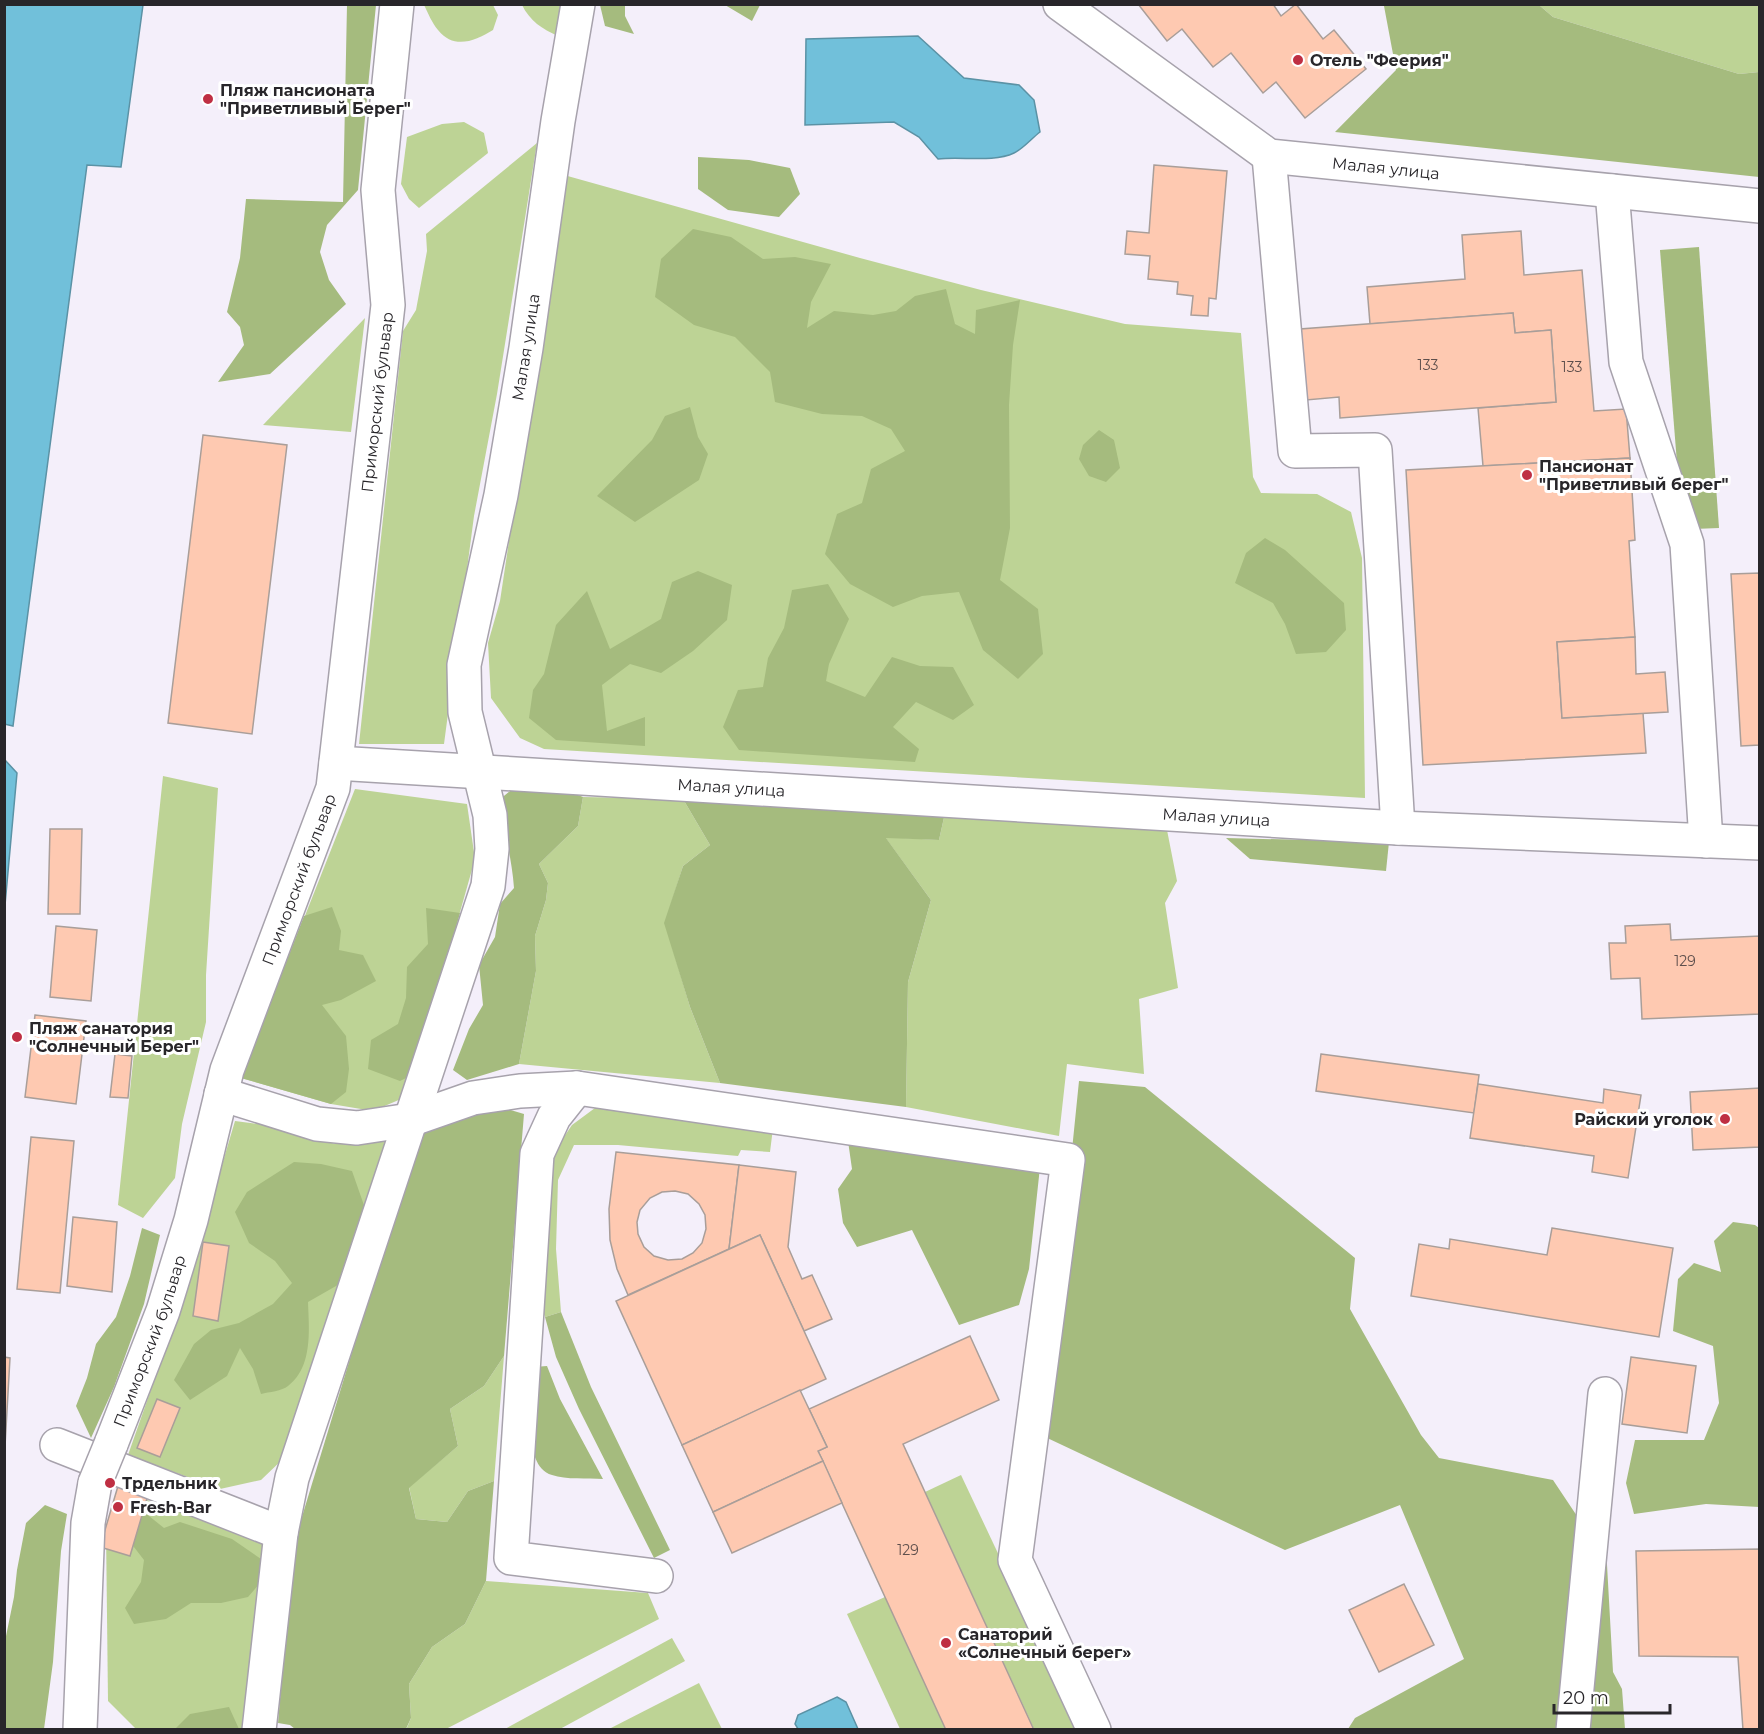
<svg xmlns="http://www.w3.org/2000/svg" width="1764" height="1734" viewBox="0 0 1764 1734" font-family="Montserrat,sans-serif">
<rect width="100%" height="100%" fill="#f4effa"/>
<g fill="#bdd395">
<path d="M424,5H493L498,15L493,30C475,41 454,50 438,30C432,23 428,13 424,5Z"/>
<path d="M522,5H564L558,36C542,29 530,21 522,5Z"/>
<path d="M1539,5H1759V72L1739,74L1553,17Z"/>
<path d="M464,122L484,133L488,153L419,208L409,199L401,184L407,137L442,124Z"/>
<path d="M537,143L497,394L474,516L444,744H359L403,331L416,310L427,251L426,234Z"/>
<path d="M564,175L860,258L981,290L1125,324L1241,333L1253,477L1261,493L1317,494L1351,512L1362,558L1365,798L544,749L520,738L491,698L488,643L500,601Z"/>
<path d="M365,318L351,432L263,425Z"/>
<path d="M163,776L218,788L206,975V1022L182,1124L175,1178L143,1218L118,1205Z"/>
<path d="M355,789L467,804L475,859L408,1096L373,1111L331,1104L241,1078Z"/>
<path d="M583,797L683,799L710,845L683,866L665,923L690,1007L720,1083L519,1064L536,971L535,936L546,900L548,883L539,864L578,826Z"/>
<path d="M945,813L1167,830L1177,881L1165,903L1178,988L1139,999L1144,1074L1067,1064L1059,1136L906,1107L908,982L931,900L885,837L939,840Z"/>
<path d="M599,1105L773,1128L770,1152L741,1150L738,1156L618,1145H574L558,1180L556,1249L561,1312L545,1317L538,1298L546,1174L555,1150L572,1125Z"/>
<path d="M235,1121L281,1127L335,1144L390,1139L285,1457L261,1480L220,1489L128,1455L180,1307Z"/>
<path d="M504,1356L494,1481L468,1491L447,1522L416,1519L409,1487L458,1446L450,1409L484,1386Z"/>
<path d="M961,1475L1081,1729H1034L925,1492Z"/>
<path d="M134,1495L272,1547L249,1729H136L108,1701L106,1530Z"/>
<path d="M486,1581L648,1593L659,1619L446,1729L406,1730L411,1718L409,1684L432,1647L465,1624Z"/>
<path d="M885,1597L946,1729H900L847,1614Z"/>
<path d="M672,1638L685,1661L560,1729H505Z"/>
<path d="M699,1683L722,1729H609Z"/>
</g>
<g fill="#a5bb7e">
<path d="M1387,4L1539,5L1553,17L1739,74L1759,72V177L1335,132L1396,70L1384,6Z"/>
<path d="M347,5H376L358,190L327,225L320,252L329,280L346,304L270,374L218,382L244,345L240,327L227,312L240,258L246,199L343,202Z"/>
<path d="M600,5H625V16L634,34L605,26Z"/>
<path d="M725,5H760L752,21Z"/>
<path d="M698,157L749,160L790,168L800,194L779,217L728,210L698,189Z"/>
<path d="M693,229L731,237L763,259L795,257L831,264L811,302L807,328L834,311L873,315L896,311L915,296L946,289L955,324L975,334L976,310L1020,300L1013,345L1009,405L1010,528L1000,580L1038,609L1043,654L1018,679L983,650L959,592L922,596L893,607L850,584L825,554L837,514L862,503L871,469L905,451L891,429L862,416L822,414L775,402L770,372L735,337L694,325L655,297L661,259Z"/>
<path d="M1699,247L1719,528L1694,529L1679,488L1660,250Z"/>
<path d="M690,407L698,437L708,454L699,480L635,522L597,496L652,440L665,416Z"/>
<path d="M1099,430L1114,440L1120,468L1106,482L1089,476L1079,459L1083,445Z"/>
<path d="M1265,538L1285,550L1344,603L1346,630L1326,652L1296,654L1285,624L1273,603L1235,583L1246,553Z"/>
<path d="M698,571L732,585L727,620L693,651L661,673L630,664L602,685L607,731L645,717V746L556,740L529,718L533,690L544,674L556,625L587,591L610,649L661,619L672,582Z"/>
<path d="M828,584L849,619L829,664L826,681L865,697L892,657L920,666L953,667L974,705L953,720L916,702L893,727L919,749L915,762L739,750L723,727L738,690L763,687L768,658L784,628L792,590Z"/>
<path d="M520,783L553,785L583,797L578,826L539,864L548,883L546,900L535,936L536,971L519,1064L467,1080L453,1070L469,1029L483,1005L479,965L495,937L500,904L514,888C512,859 504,830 499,800Z"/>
<path d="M683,799L945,813L939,840L886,838L931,900L908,982L906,1107L720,1083L690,1007L664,923L683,866L710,845Z"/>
<path d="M1226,838L1389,842L1386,871L1250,859Z"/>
<path d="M332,907L341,931L339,950L363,955L376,981L341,1000L322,1005L346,1036L349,1069L346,1092L331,1104L241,1078L304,916Z"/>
<path d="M426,908L460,913L414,1074L400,1081L368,1069L371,1040L398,1024L406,998L407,967L428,944Z"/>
<path d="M1079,1081L1145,1087L1355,1258L1350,1309L1421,1435L1439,1458L1553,1480L1577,1516L1606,1547L1613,1672L1622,1689L1625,1729H1348L1355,1718L1464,1659L1400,1505L1285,1550L1043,1436Z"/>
<path d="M493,1105L524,1114L504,1356L484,1386L450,1409L458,1446L409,1488L416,1519L447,1522L468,1491L494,1481L486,1581L465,1624L432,1647L409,1684L411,1718L406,1729H295L290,1725L278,1723L290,1578L301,1520L421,1125Z"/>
<path d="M848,1141L1040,1167L1029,1269L1019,1305L959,1325L912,1230L857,1247L843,1223L838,1189L852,1169Z"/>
<path d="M294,1162L321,1164L352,1171L366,1211L343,1282L308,1302C309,1330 313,1367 288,1386C282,1391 269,1392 261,1394L253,1369L240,1348L227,1376L190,1400L174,1380L194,1344L211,1330L239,1323L273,1304L292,1283L275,1261L249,1243L235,1212L247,1192Z"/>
<path d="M1733,1222L1755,1225L1759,1228V1507L1706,1504L1634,1514L1626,1483L1635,1440H1704L1719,1403L1713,1346L1673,1331L1678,1279L1694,1263L1721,1272L1714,1241Z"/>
<path d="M142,1228L160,1235L144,1304L114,1387L91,1438L76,1406L87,1378L96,1344L116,1317L130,1276Z"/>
<path d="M561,1312L591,1387L670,1550L654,1558L579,1409L556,1357L545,1317Z"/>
<path d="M547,1366L560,1399L603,1479C588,1478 566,1480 552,1475C520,1466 533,1393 534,1367Z"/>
<path d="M45,1505L67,1514L61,1551L53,1662L44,1729H5V1641L14,1597L17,1570L26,1523Z"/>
<path d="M139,1508L164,1528L180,1522L232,1539L261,1559V1582L248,1597L221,1603H191L166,1619L134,1624L125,1608L141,1582L144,1560L127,1538Z"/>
<path d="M229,1707L239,1729H175L190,1714Z"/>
</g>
<g fill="#71c0da" stroke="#5b92a5" stroke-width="1.5">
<path d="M5,4L143,5L121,167L87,165L13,726L4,724Z"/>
<path d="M918,36L964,78L1019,85L1034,100L1040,132C1032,138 1023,149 1014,153C993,163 961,156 938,159L919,137L894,122L805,125L806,39Z"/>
<path d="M5,760L17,773L5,905Z"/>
<path d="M837,1697L846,1702L858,1729H798L795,1724L798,1715Z"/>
</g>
<g fill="#fec9b1" stroke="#a99e99" stroke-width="1.5" fill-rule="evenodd">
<path d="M1138,4H1273L1281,16L1296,4L1323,39L1334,30L1366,69L1305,118L1276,82L1263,93L1231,53L1213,67L1182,29L1167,41Z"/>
<path d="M1154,165L1227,171L1216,299L1209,298L1208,316L1191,315L1193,296L1177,294L1178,282L1148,279L1150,256L1125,254L1127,231L1149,233Z"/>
<path d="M1521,231L1524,275L1582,270L1594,411L1626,409L1630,458L1483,466L1478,408L1556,402L1551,330L1515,333L1513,313L1370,324L1367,287L1465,279L1462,235Z"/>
<path d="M1513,313L1515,333L1551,330L1556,402L1340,418L1339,397L1306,400L1300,329Z"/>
<path d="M203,435L287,445L252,734L168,723Z"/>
<path d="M1630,458L1635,540L1629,541L1635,637L1557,642L1562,718L1643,713L1646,753L1423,765L1406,470Z"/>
<path d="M1760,573V745L1741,746L1731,574Z"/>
<path d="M1635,637L1636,674L1665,672L1668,712L1562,718L1557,642Z"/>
<path d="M50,829H82L80,914H48Z"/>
<path d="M1670,924L1671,940L1760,936V1014L1642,1019L1640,978L1611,979L1609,943H1626L1625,926Z"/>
<path d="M56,926L97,930L91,1001L50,997Z"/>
<path d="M35,1015L86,1021L76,1104L25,1097Z"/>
<path d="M115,1054L132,1056L128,1098L110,1097Z"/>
<path d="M1321,1054L1479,1075L1474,1113L1316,1091Z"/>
<path d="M1478,1084L1603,1103L1604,1089L1641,1095L1628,1178L1592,1172L1594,1156L1470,1138Z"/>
<path d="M1760,1088V1147L1693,1150L1690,1092Z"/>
<path d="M31,1137L74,1141L60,1293L17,1289Z"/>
<path d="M616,1152L739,1165L729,1249L628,1295L617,1269L610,1240L609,1209ZM675,1191L688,1194L699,1204L705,1215L706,1229L702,1243L693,1253L682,1259L668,1260L654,1256L644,1247L638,1234L637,1222L640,1210L650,1198L662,1192Z"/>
<path d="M739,1165L796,1172L788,1247L802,1279L812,1275L832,1319L804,1331L760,1235L729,1249Z"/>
<path d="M73,1217L117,1222L112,1292L67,1286Z"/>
<path d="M1552,1228L1673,1248L1659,1337L1411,1296L1419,1244L1449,1249L1450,1239L1547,1255Z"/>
<path d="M760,1235L826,1379L682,1445L616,1301Z"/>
<path d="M203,1242L229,1246L218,1321L193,1316Z"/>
<path d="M970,1336L999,1400L903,1444L1034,1730H946L818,1451L827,1447L809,1409Z"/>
<path d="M4,1357L10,1358L5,1446H4Z"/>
<path d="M1631,1357L1696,1366L1687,1433L1622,1424Z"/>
<path d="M800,1390L827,1447L818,1451L823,1461L713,1512L682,1445Z"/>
<path d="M157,1399L180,1408L160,1457L137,1448Z"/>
<path d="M823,1461L842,1503L732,1553L713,1512Z"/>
<path d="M118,1486L148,1495L130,1556L100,1547Z"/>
<path d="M1760,1549V1730H1743L1738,1657L1639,1656L1636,1551Z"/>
<path d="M1404,1584L1434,1645L1379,1672L1349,1610Z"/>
</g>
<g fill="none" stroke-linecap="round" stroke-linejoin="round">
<defs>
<g id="minor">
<path id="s1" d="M1060,4L1269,156L1760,206"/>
<path d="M1269,156L1295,451L1375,450L1398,828"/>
<path d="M1612,191L1626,362L1687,544L1706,841"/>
<path id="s2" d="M336,763L1398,828L1760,843"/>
<path d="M577,1088L554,1117L537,1154L511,1558L656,1576"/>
<path d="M221,1094L317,1124L357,1128L410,1120L473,1098L520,1091L577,1088L1068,1160L1015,1560L1094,1730"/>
<path id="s3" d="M111,1444L163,1311L191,1220L227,1070L333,788L388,305L378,190L397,4"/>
<path d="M57,1445L281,1533"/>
<path d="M80,1730L88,1523L95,1483"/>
<path id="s4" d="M259,1730L281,1533L292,1478L488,886L492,849L490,815L465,712L464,665L501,495L526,348L558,121L578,4"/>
<path d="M1573,1730L1605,1394"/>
</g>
</defs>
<use href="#minor" stroke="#a7a2ac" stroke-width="36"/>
<use href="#minor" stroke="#fff" stroke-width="33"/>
<defs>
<path id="minor-bridge" d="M95,1483L111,1444"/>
</defs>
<use href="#minor-bridge" stroke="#a7a2ac" stroke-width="36" stroke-linecap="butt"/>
<use href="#minor-bridge" stroke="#fff" stroke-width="33"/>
</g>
<g fill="#bf2f43" stroke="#fff" stroke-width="2">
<circle cx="1298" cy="60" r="6"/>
<circle cx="208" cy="99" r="6"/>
<circle cx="1527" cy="475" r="6"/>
<circle cx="17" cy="1037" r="6"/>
<circle cx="1725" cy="1119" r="6"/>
<circle cx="110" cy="1483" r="6"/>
<circle cx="118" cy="1507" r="6"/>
<circle cx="946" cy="1643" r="6"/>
</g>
<g text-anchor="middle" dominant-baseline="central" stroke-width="6" stroke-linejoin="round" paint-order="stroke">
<g font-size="14" fill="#5e4f4c">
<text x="1428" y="365">133</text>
<text x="1572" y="367">133</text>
<text x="1685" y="961">129</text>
<text x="908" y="1550">129</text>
</g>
<g font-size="16" font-weight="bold" fill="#28262a" stroke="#fff" text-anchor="start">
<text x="1310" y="60">Отель "Феерия"</text>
<text x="220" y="90">Пляж пансионата<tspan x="220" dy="18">"Приветливый Берег"</tspan></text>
<text x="1539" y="466">Пансионат<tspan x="1539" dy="18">"Приветливый берег"</tspan></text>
<text x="29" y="1028">Пляж санатория<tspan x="29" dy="18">"Солнечный Берег"</tspan></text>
<text x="1713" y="1119" text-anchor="end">Райский уголок</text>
<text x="122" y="1483">Трдельник</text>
<text x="130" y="1507">Fresh-Bar</text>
<text x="958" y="1634">Санаторий<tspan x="958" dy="18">«Солнечный берег»</tspan></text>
</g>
<g font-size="16" fill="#28262a" stroke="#fff">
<text stroke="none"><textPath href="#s1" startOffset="376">Малая улица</textPath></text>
<text stroke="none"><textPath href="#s4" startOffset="1426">Малая улица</textPath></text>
<text stroke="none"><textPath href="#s3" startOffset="1082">Приморский бульвар</textPath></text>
<text stroke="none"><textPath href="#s2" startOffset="396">Малая улица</textPath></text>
<text stroke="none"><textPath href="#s2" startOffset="882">Малая улица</textPath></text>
<text stroke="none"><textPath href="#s3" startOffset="596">Приморский бульвар</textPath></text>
<text stroke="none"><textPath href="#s3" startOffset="110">Приморский бульвар</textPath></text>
</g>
</g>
<rect width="1764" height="1734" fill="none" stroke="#28262a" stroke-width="12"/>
<path d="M1554 1704v9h116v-9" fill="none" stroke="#28262a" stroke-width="3"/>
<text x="1563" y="1704" font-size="18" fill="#28262a" stroke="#ffffff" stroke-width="4.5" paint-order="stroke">20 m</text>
</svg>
